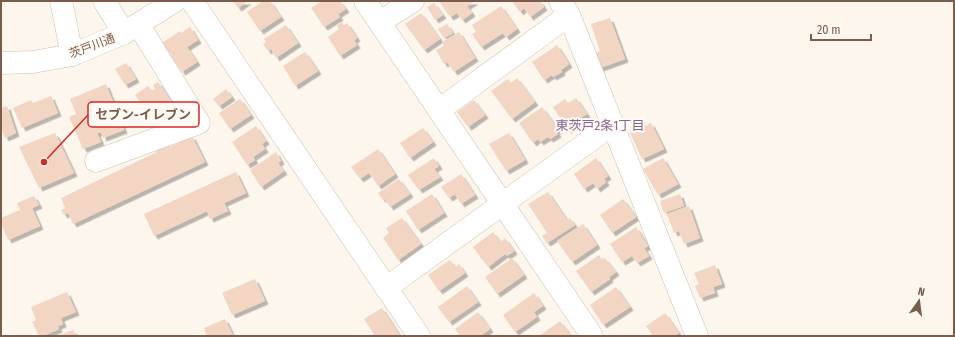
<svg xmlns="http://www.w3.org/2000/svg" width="955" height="337" viewBox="0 0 955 337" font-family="'Fira Sans Condensed','Noto Sans JP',sans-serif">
<defs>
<filter id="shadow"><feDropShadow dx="3.5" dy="3.5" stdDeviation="0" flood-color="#0004"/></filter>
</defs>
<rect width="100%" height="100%" fill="#fdf6ec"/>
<g fill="#f3d5c3" filter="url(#shadow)">
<path d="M233,1H248L238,8Z"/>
<path d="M263,1H270L281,17L260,31L247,12Z"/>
<path d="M322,1H340L346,9L338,14L340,17L324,27L311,8Z"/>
<path d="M439,1H475L467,6L472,13L462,20L457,13L450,17Z"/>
<path d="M512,1H540L544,7L530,17L524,8L520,12Z"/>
<path d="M434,3L443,15L435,20L427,7Z"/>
<path d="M501,6L517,29L506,37L503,33L481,47L472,34L476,32L472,25Z"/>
<path d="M421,13L440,39L424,50L405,24Z"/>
<path d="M610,18L625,59L600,68L595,53L600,51L591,24Z"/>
<path d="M342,22L344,25L347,23L357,38L354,40L357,45L340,56L328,37L339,29L337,25Z"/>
<path d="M447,24L453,33L444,38L438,29Z"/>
<path d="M286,25L298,43L276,58L271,49L268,51L263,44L266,42L264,39Z"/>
<path d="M190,27L198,40L187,47L197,62L182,72L162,43L180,31L181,33Z"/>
<path d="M459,32L475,58L454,72L447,62L444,64L436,50L444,46L442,42Z"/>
<path d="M557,45L569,64L561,70L562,72L553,77L552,75L544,80L532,62Z"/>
<path d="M305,52L318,71L295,86L283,66Z"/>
<path d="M126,63L136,79L125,85L115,69Z"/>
<path d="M517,78L535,102L512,119L491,91L508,79L511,83Z"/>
<path d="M158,82L172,103L151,117L135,95L148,86L152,91L155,89L153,85Z"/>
<path d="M106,84L124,130L103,138L101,132L97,133L101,142L83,149L69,117L76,114L70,99Z"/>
<path d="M226,89L232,97L219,106L213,99Z"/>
<path d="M51,96L58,113L22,128L13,108L31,100L33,103Z"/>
<path d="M576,98L587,114L577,120L579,123L568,130L553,107L565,99L568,103Z"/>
<path d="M240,99L251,115L230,129L219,113Z"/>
<path d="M474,100L485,115L468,127L457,112Z"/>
<path d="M7,106L16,133L5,138L1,128V108Z"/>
<path d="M542,107L558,129L556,130L558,134L550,139L548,137L540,142L538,139L533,143L519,123Z"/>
<path d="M651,123L664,149L642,159L630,133Z"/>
<path d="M256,126L266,141L262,144L265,149L253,157L255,160L247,165L232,142Z"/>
<path d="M423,128L433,142L410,158L400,143Z"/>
<path d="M55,133L74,173L39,188L19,147Z"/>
<path d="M509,133L525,160L506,171L489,144Z"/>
<path d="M192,136L205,162L73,224L68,213L64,215L61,210L65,208L61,198L157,152L154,147L165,142L168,148Z"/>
<path d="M378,149L395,174L378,186L369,173L360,179L351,167Z"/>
<path d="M276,152L281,161L278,163L284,171L261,187L250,170Z"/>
<path d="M434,158L439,166L434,169L440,177L419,190L408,175Z"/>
<path d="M596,158L608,176L604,179L606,182L597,189L593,183L584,189L574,174Z"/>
<path d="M663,158L678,184L658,195L643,169Z"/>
<path d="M236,172L246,193L224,203L228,211L210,219L207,211L154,236L144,214Z"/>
<path d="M461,174L475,195L461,204L455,194L449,198L441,187Z"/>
<path d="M399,179L410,194L390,207L384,198L382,199L378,193Z"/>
<path d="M548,192L567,220L570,218L575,225L547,243L542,236L547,233L528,204Z"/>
<path d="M432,194L444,213L418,230L406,211Z"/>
<path d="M680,194L684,206L664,213L660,201Z"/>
<path d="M34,196L39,205L32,208L40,226L8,240L1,223V218L20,210L17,203Z"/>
<path d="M623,199L636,217L612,233L600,215Z"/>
<path d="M689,206L700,238L684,244L679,231L674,233L667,214Z"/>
<path d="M402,218L421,244L398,260L383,238L389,233L386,228Z"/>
<path d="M583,224L597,245L572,262L557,241Z"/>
<path d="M636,227L648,246L644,248L649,256L637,263L632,256L622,262L610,244Z"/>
<path d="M493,232L501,242L505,238L514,251L507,256L505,254L488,267L473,247Z"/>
<path d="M599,255L602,260L605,258L616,272L609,277L610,279L591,292L576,271Z"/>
<path d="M512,258L524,275L497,294L485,277Z"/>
<path d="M450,260L455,267L459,264L465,273L439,291L428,275Z"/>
<path d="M715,265L722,284L713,287L715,293L700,298L695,286L699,284L694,273Z"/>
<path d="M255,279L265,301L232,315L222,293Z"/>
<path d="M467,286L478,302L449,322L438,307Z"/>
<path d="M616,287L630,307L603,325L590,305Z"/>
<path d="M67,292L76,312L61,318L63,324L58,326L59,329L43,336H39L32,322L36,320L31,307Z"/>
<path d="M534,293L543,306L534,312L537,317L515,332L503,315Z"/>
<path d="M382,308L400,336H370L374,334L364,319Z"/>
<path d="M478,312L490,329L480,336H460L455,329Z"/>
<path d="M665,313L679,333L674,336H653L646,326Z"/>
<path d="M225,319L233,336H207L204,328Z"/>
<path d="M560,321L571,336H539Z"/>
<path d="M73,330L76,336H58Z"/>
</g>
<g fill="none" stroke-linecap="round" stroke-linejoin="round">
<defs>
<g id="minor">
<path d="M61,1L72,55"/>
<path d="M104,1L124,33"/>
<path d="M192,1L419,336"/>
<path d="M365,1L592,336"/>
<path d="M560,1L569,15L697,336"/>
<path d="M380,22L413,1"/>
<path d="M1,63L33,62L72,55L124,33L175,1"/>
<path d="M439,110L569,15"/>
<path d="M96,161L199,123L138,24"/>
<path d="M386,288L613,124"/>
</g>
</defs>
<use href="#minor" stroke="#d1beb0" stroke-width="23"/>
<use href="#minor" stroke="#fff" stroke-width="22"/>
</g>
<g text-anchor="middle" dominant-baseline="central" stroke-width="4" stroke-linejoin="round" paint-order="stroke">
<g font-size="12" fill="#7a5c4d" stroke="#fffaf3">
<text transform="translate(92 46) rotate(-21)">茨戸川通</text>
</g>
<g font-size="13" fill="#846695" stroke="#fffaf3">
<text x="600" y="125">東茨戸2条1丁目</text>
</g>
</g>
<path fill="none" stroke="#d62828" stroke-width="1.5" d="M44 162L88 115"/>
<circle fill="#d62828" stroke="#fffaf3" stroke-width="1.5" cx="44" cy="162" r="4"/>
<rect fill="#fffaf3" stroke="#d62828" stroke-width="1.5" x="88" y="102" width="111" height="25" rx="4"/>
<g font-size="13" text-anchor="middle" font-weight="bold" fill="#7a5c4d">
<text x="143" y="119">セブン-イレブン</text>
</g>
<rect width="955" height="337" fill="none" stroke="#7a5c4d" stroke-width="4"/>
<g transform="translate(919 301) rotate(14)" stroke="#fffaf3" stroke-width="3" paint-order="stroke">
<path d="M0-3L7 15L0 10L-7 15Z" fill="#7a5c4d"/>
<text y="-6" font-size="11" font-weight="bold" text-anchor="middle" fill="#7a5c4d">N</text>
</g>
<path d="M811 34v6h60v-6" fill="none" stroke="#7a5c4d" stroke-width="2"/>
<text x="817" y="34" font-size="12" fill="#7a5c4d" stroke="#fffaf3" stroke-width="3" paint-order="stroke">20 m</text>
</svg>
